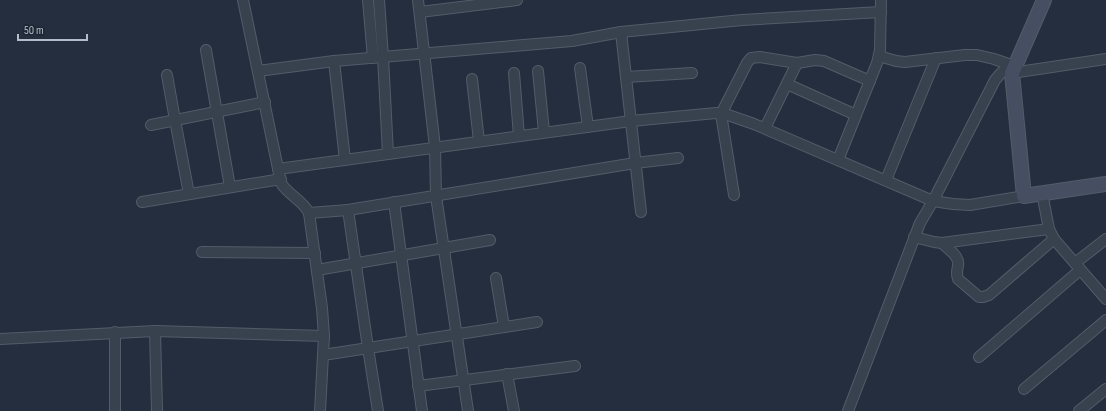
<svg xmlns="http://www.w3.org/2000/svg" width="1106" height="411" viewBox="0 0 1106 411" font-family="'Sofia Sans Condensed',sans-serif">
<rect width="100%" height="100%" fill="#242e3e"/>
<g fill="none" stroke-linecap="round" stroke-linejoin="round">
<defs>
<g id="street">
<path d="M243,0L281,183C288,195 303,200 309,213L322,308L324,336L320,411"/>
<path d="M368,0L373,58"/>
<path d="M379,0L383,57L388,154"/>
<path d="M418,0L435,147L436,196L468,411"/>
<path d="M420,12L517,0"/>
<path d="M621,32L641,212"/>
<path d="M206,50L230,187"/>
<path d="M879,56L896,61L905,62L965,55H977L994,59L1011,65"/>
<path d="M334,61L345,160"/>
<path d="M580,68L588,127"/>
<path d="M258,71L334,61L572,41L621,32L742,20L881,12"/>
<path d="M538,71L544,132"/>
<path d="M514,73L519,136"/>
<path d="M1012,73L1106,59"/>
<path d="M167,75L175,120L189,194"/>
<path d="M626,77L692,73"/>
<path d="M472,79L479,141"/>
<path d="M787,84L856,115"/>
<path d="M151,125L265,102"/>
<path d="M765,128L797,63"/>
<path d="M838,160L877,63L880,50L881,0"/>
<path d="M278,169L631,121L716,113L728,115L754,124L933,201L953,204L970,205L1024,196"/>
<path d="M886,180L936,58"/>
<path d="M1042,193L1049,229L1054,239L1106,299"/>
<path d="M734,195L721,114L747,63L751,58L760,57L797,63L815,60L824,61L870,81"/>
<path d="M142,202L281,179"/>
<path d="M394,202L422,411"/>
<path d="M348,210L368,348L378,411"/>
<path d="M309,213L348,210L635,163L678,158"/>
<path d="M914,237L934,242L942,243L1049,229"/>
<path d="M942,243C949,250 960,256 958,266C957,271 956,274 958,279L979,297H983L989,295L1054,239"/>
<path d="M202,252L315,253"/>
<path d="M1075,263L1106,239"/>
<path d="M317,270L490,240"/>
<path d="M496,278L504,327"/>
<path d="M155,331L157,411"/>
<path d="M115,332V411"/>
<path d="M0,339L155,331L324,336"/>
<path d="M323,355L537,322"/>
<path d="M979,357L1080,270"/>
<path d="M507,374L514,411"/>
<path d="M418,386L575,366"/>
<path d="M1024,389L1106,320"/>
<path d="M848,411L920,223L933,201L995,80L1001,73L1015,62"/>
<path d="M1079,411L1106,389"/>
</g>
<path id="secondary" d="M1044,0L1012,73L1024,196L1106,184"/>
</defs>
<use href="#street" stroke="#535c69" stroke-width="12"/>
<use href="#secondary" stroke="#535c69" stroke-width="16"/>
<use href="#street" stroke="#38414e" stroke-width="10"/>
<use href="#secondary" stroke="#464f61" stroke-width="14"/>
</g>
<path d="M18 34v6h69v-6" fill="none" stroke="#b4bcc9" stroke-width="2"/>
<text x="24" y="34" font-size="12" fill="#b4bcc9" stroke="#1d2633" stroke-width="3" paint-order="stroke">50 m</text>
</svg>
